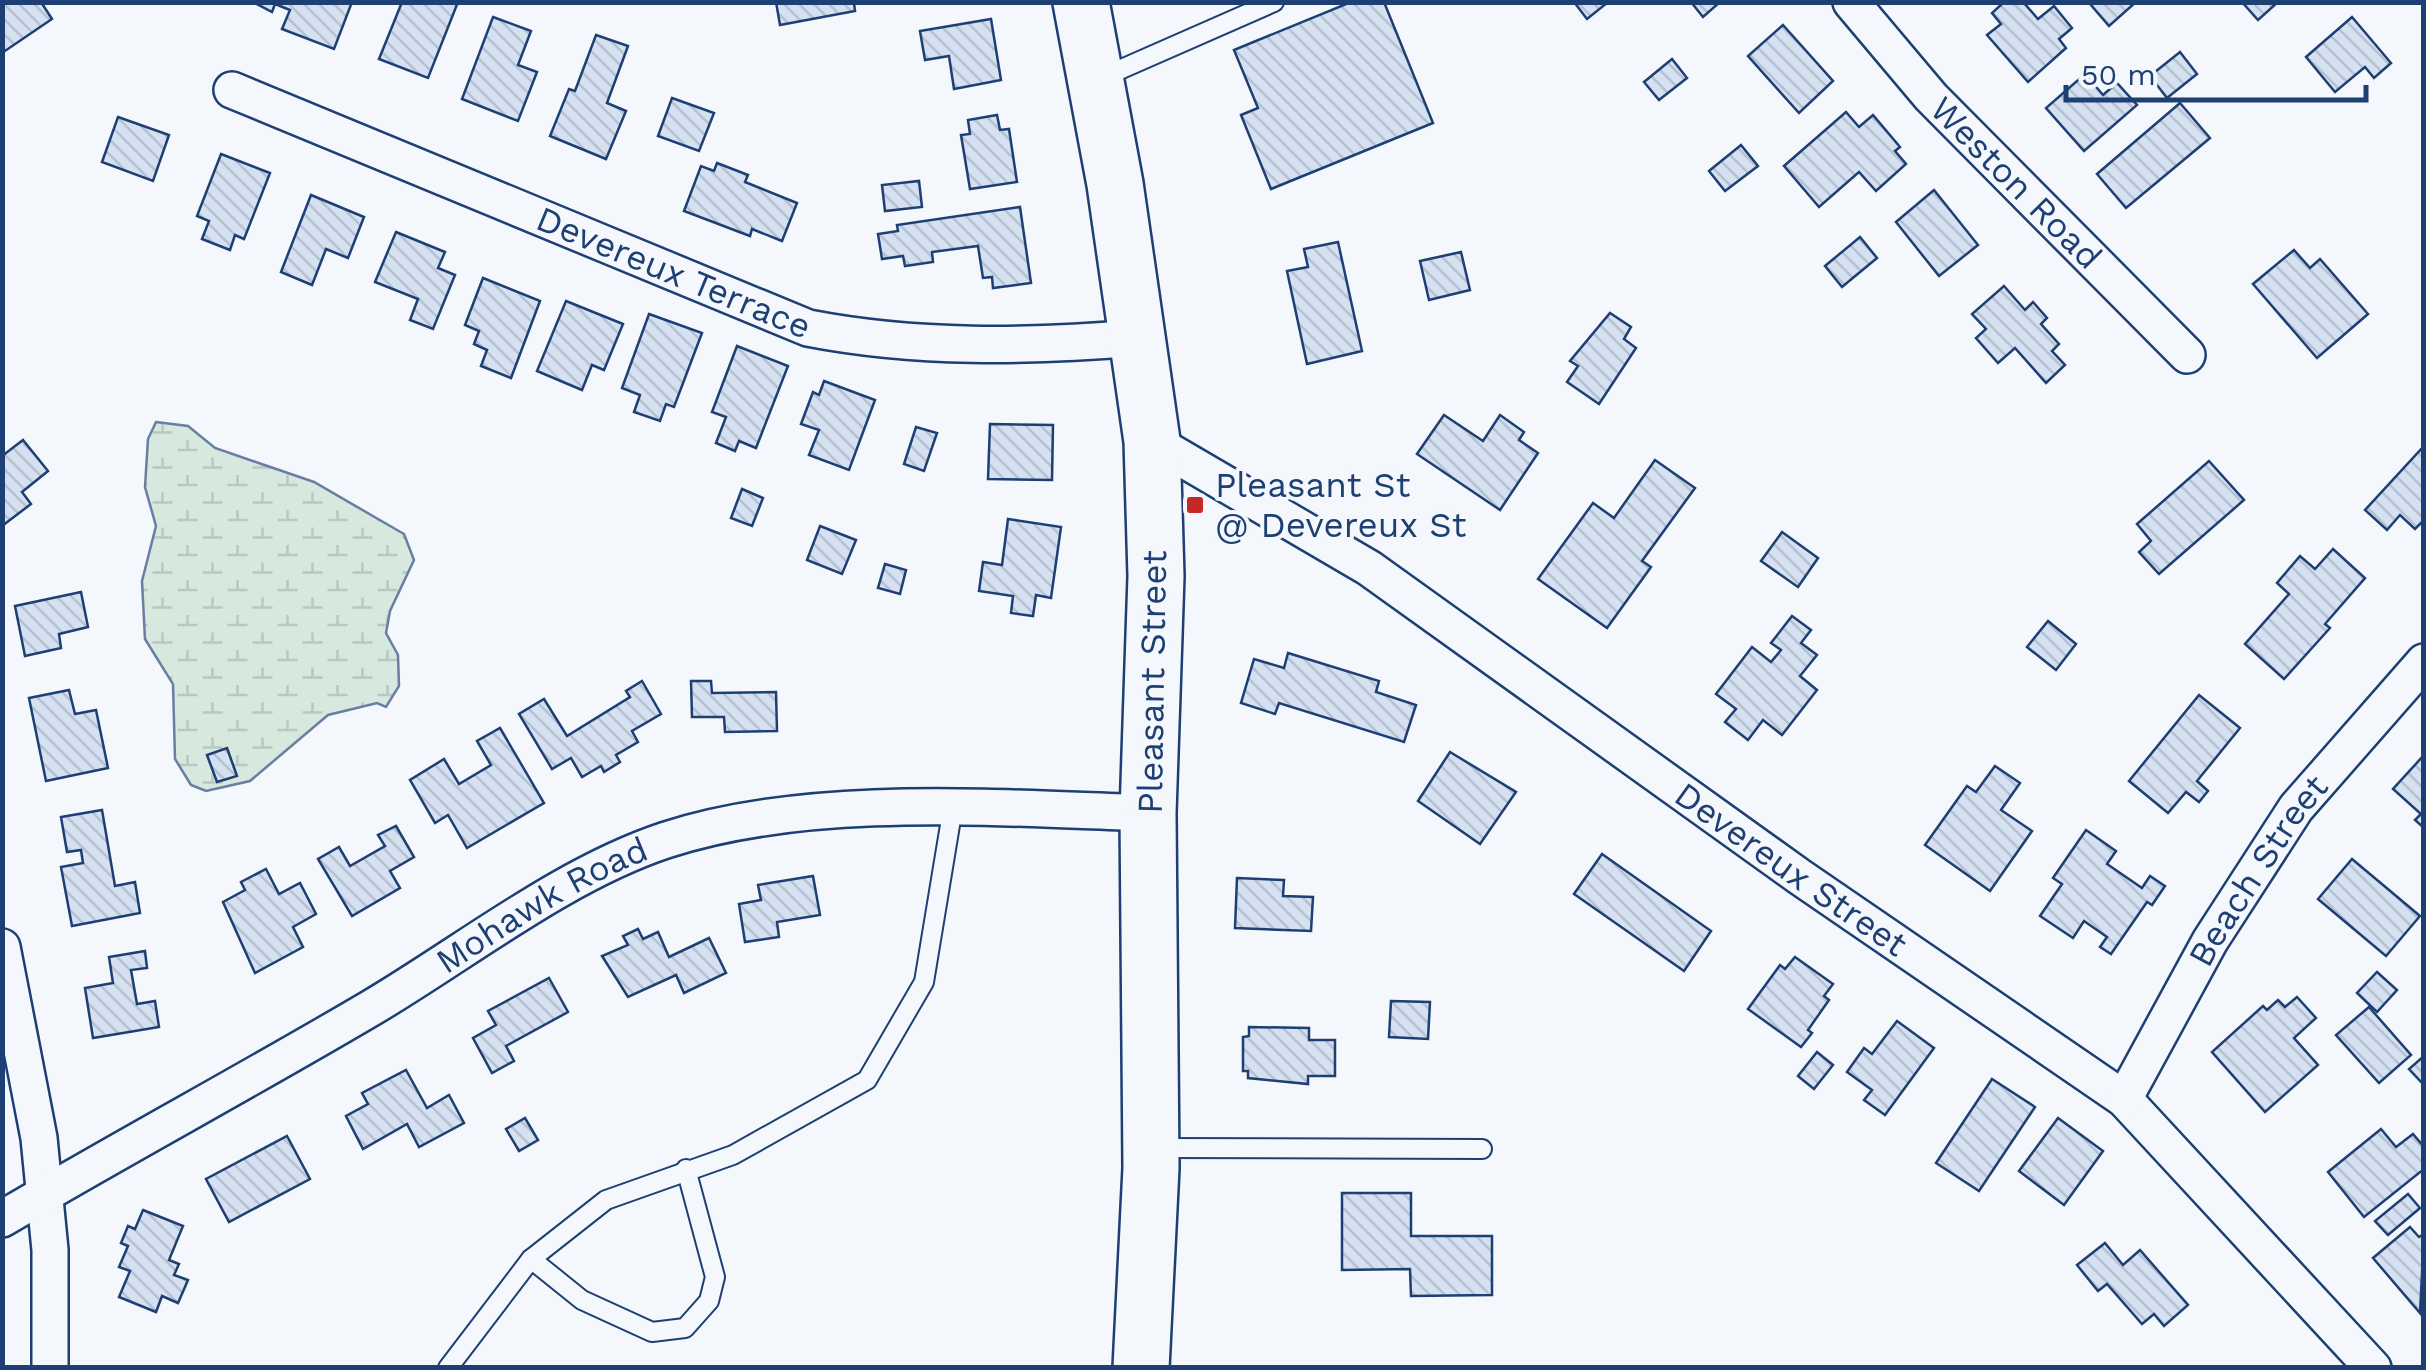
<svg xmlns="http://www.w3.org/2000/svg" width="2426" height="1370" viewBox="0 0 2426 1370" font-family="'Work Sans',sans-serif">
<defs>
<pattern id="wetland-marsh" width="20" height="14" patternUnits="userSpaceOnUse" patternTransform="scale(2.5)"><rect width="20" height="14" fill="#d7e8df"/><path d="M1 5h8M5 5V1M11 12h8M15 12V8" fill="none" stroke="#b8c8c3"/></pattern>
<pattern id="building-back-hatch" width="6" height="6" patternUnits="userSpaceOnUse" patternTransform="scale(2.5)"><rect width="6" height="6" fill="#d5e0f0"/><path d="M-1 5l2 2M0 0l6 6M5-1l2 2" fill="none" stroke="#b6c1d1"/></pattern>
</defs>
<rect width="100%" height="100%" fill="#f4f7fb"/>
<path fill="url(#wetland-marsh)" stroke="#687fa3" stroke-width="2.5" d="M156,422L188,426L215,448L314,482L404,534L414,560L390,611L386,633L398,655L399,686L386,707L377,703L328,715L250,781L206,791L191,785L175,759L173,684L145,639L142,581L156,526L145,487L148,439Z"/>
<g fill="url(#building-back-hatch)" stroke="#1d3f73" stroke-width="2.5">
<path d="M2,2H41L52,19L2,53Z"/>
<path d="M253,2H352L334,49L282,29L290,10L275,4L272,12Z"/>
<path d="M402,2H458L428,78L379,59Z"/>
<path d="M776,2H859L854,3L855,11L780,25Z"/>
<path d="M1351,2H1384L1433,123L1271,189L1241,115L1258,108L1234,50Z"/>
<path d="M1574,2H1606L1607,3L1587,19Z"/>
<path d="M1691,2H1720L1703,17Z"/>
<path d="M2004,2H2023L2038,19L2054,6L2072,28L2059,39L2066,48L2028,82L1987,35L2001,24L1992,13Z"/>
<path d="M2094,2H2136L2109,26L2091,5Z"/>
<path d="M2242,2H2278L2258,20Z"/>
<path d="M493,17L531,31L518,65L537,72L518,121L462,99Z"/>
<path d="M2352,17L2391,63L2374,78L2365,67L2335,92L2306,57Z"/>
<path d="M991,19L1001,80L954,89L949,56L925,60L920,31Z"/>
<path d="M1783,25L1833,81L1799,113L1748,56Z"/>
<path d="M596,35L628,46L607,103L626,111L606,159L550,136L569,89L575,91Z"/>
<path d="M2180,52L2197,74L2167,98L2150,76Z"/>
<path d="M1672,59L1687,78L1659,100L1644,82Z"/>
<path d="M2085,74L2103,95L2117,83L2137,105L2084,151L2046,108Z"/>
<path d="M672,98L714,113L699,151L658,136Z"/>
<path d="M2180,103L2210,138L2126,208L2097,174Z"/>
<path d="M1846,112L1859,127L1873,115L1900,147L1895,151L1906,164L1876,191L1859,172L1819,207L1784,166Z"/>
<path d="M997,115L1000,130L1009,129L1017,182L970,189L961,135L970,134L968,120Z"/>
<path d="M118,117L169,135L153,181L102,162Z"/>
<path d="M1741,145L1758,166L1725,191L1709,171Z"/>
<path d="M221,154L270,173L244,239L235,235L230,250L202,239L209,221L197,216Z"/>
<path d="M717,163L748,175L745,182L797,203L782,241L752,229L750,236L684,211L701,166L714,171Z"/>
<path d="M919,181L922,207L885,211L882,185Z"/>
<path d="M1934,190L1978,245L1939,276L1896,222Z"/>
<path d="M311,195L364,217L348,258L326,249L312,285L281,272Z"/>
<path d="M1020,207L1031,283L993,288L992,277L983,278L978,246L932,252L933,262L905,266L903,256L882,259L878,234L898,231L897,225Z"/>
<path d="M396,232L445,252L438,268L455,275L433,329L410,320L418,299L375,282Z"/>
<path d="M1860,237L1877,258L1842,287L1825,266Z"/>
<path d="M1338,242L1362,351L1307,364L1287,271L1308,267L1304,249Z"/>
<path d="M2294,250L2310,268L2320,259L2368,314L2317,358L2253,284Z"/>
<path d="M1461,252L1470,290L1429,300L1420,261Z"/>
<path d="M483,278L540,301L511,378L481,366L487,350L474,344L479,331L465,325Z"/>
<path d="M2004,286L2025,310L2033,302L2047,318L2041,324L2059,344L2052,351L2065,365L2046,383L2015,348L1998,363L1976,338L1986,329L1972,314Z"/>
<path d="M566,301L623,324L604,370L592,365L582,390L537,371Z"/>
<path d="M1610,313L1631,327L1624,339L1636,348L1599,404L1567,382L1578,366L1570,361Z"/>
<path d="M649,314L702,333L674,407L666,404L660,421L634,412L640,395L622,388Z"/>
<path d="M737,346L788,366L756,448L739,441L735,451L716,443L726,417L712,412Z"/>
<path d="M824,381L875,400L849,470L809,455L819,430L801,424L813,392L819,395Z"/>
<path d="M1444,415L1483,441L1500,415L1524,432L1519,440L1538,453L1500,510L1417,454Z"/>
<path d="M990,424L1053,425L1052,480L988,479Z"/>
<path d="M916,427L937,433L924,471L904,464Z"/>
<path d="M23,440L48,471L22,492L31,504L2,526V456Z"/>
<path d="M2424,446V520L2415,529L2400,515L2387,530L2365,510Z"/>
<path d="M1655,460L1695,488L1642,561L1651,567L1607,628L1538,579L1593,503L1614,518Z"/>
<path d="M2209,461L2244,500L2159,574L2139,552L2151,541L2137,524Z"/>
<path d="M742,489L763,498L752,526L731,518Z"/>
<path d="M1008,519L1061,527L1051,598L1036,595L1033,616L1011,613L1013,596L979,591L983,562L1002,565Z"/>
<path d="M820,526L856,540L842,574L807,560Z"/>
<path d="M1782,532L1818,558L1798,587L1761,561Z"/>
<path d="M2333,549L2365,578L2325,624L2330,628L2284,679L2245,644L2289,594L2277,583L2300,556L2315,569Z"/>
<path d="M885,564L906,570L900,594L878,588Z"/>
<path d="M81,592L88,627L59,634L61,648L25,656L15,606Z"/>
<path d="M1792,616L1811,630L1801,643L1817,655L1800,676L1817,690L1782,735L1763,720L1748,740L1725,722L1736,709L1716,694L1752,647L1771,662L1781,650L1771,643Z"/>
<path d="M2048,621L2076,644L2056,670L2027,647Z"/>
<path d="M1288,653L1379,681L1376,692L1416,705L1404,742L1279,703L1275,714L1241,703L1254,659L1284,668Z"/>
<path d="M642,681L661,714L632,731L638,742L616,755L620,762L604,772L601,766L582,777L571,758L552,769L519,714L544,699L567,736L630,697L626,691Z"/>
<path d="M691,681H711L712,693L776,692L777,731L725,732L724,717H692Z"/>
<path d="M69,690L75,714L96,710L108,768L46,781L29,698Z"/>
<path d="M2199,695L2240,728L2197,781L2208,791L2199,802L2186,792L2168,813L2129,781Z"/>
<path d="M500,728L544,803L467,848L448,815L435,823L410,780L444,759L459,784L491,765L477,741Z"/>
<path d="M227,748L237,776L217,782L207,755Z"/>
<path d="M1450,752L1516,792L1480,844L1418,801Z"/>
<path d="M2424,755V828L2415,820L2421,814L2393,789Z"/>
<path d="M1995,766L2020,783L2001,810L2032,831L1990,891L1925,845L1967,786L1976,792Z"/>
<path d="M102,810L115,886L135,882L140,913L72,926L61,867L83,863L81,850L67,852L61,817Z"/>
<path d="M396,826L414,857L390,871L400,888L352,916L318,859L339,847L350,866L385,846L378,835Z"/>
<path d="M2086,830L2116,851L2107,864L2142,888L2150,876L2165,886L2152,905L2147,902L2111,954L2100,947L2107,937L2084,921L2073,938L2040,916L2062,884L2053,878Z"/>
<path d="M1602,854L1711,931L1684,971L1574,894Z"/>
<path d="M2352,859L2420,916L2386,956L2318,899Z"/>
<path d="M266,869L279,894L300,883L316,914L293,927L303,947L255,973L223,902L245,890L241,882Z"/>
<path d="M813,876L820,915L777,922L779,937L745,942L739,904L761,900L758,885Z"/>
<path d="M1237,878L1284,880L1283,896L1313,897L1311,931L1235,928Z"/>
<path d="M638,929L643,939L658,932L669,957L709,938L726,973L684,993L676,975L628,997L602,956L628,945L623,936Z"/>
<path d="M145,951L147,968L131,970L137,1004L155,1001L159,1027L93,1038L85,988L113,983L109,957Z"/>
<path d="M1795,957L1833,984L1824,996L1829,1000L1808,1030L1812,1033L1801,1047L1748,1009L1780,965L1785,969Z"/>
<path d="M2377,972L2397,990L2377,1012L2357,993Z"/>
<path d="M549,978L568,1012L506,1046L514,1061L492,1073L473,1038L496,1025L488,1011Z"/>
<path d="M2297,997L2316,1018L2294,1038L2318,1065L2265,1112L2212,1052L2263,1006L2267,1010L2278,1000L2285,1007Z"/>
<path d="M1391,1001L1430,1002L1428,1039L1389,1037Z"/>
<path d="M2369,1007L2411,1055L2379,1083L2336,1035Z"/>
<path d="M1897,1021L1934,1048L1885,1115L1864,1100L1872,1090L1847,1072L1864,1048L1872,1054Z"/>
<path d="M1249,1027L1309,1028V1040H1335V1076H1308V1084L1248,1078V1071H1243V1037L1249,1036Z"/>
<path d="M1817,1052L1833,1065L1814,1089L1798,1076Z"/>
<path d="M2424,1056V1085L2409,1069Z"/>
<path d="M406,1070L427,1108L449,1095L464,1123L419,1147L407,1124L363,1149L346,1116L368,1104L362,1093Z"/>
<path d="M1992,1079L2035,1107L1979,1191L1936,1163Z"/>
<path d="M525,1118L538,1140L519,1151L506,1129Z"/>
<path d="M2058,1118L2103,1151L2064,1205L2019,1171Z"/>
<path d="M2381,1129L2396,1147L2413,1134L2424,1147V1169L2364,1217L2328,1172Z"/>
<path d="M287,1136L310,1179L229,1222L206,1179Z"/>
<path d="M1342,1193H1411V1236H1492V1295L1411,1296L1410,1269L1342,1270Z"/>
<path d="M2408,1194L2420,1208L2388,1235L2375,1221Z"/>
<path d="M143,1210L183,1226L169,1260L179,1264L174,1275L188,1280L178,1303L162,1296L156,1312L119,1297L130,1271L119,1267L128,1246L121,1243L128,1226L135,1229Z"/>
<path d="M2410,1227L2419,1237L2424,1234L2420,1313L2373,1258Z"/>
<path d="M2105,1243L2123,1265L2140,1250L2188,1305L2164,1326L2154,1314L2142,1324L2107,1284L2098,1291L2077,1265Z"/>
</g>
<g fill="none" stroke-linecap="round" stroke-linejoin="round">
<defs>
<g id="service">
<path d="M1101,78L1274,2"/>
<path d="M1157,1148L1482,1149"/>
<path d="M531,1259L582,1300L652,1332L685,1328L709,1301L715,1277L686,1169"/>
<path d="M448,1368L531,1259L606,1200L733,1155L867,1080L924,982L953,807"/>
</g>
<g id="minor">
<path id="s1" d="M1851,2L1931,97L2187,355"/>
<path id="s2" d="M232,90L808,328C916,349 1027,347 1137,338"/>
<path id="s3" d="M1152,441L1369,568L1800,877L2124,1099L2373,1368"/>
<path d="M2,947L39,1138L50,1250V1368"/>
<path id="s4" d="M2124,1099L2210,941L2296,808L2424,662"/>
<path id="s5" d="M2,1219C124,1147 249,1080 371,1008C464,953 563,874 666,840C810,793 998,808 1148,813"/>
</g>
<path id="primary" d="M1081,2L1115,184L1152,441L1156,576L1148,813L1151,1168L1141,1368"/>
</defs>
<use href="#service" stroke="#1d3f73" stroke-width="22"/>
<use href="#minor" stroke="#1d3f73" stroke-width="40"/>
<use href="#primary" stroke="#1d3f73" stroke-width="60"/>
<use href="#service" stroke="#f4f7fb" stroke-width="18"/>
<use href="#minor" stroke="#f4f7fb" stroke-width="35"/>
<use href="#primary" stroke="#f4f7fb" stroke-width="55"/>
</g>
<rect fill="#c62828" stroke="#f4f7fb" stroke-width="4" x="1185" y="495" width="20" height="20" rx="5"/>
<g text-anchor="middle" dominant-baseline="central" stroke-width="8" stroke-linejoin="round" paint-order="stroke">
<g font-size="35" fill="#1d3f73" stroke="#f4f7fb">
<text stroke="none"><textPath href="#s1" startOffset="245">Weston Road</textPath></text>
<text stroke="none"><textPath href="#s2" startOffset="478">Devereux Terrace</textPath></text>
<text transform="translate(1152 682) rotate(-89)">Pleasant Street</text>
<text stroke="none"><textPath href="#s3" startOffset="770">Devereux Street</textPath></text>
<text stroke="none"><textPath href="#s4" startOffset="265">Beach Street</textPath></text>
<text stroke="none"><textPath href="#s5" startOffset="625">Mohawk Road</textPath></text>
</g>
<g font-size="35" fill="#1d3f73" stroke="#f4f7fb" text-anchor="start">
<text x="1215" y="485">Pleasant St<tspan x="1215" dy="40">@ Devereux St</tspan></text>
</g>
</g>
<rect width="2426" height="1370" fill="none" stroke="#1d3f73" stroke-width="10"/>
<path d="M2066 85v15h300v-15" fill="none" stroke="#1d3f73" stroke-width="5"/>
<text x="2081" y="85" font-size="30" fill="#1d3f73" stroke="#f4f7fb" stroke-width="8" paint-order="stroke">50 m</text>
</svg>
